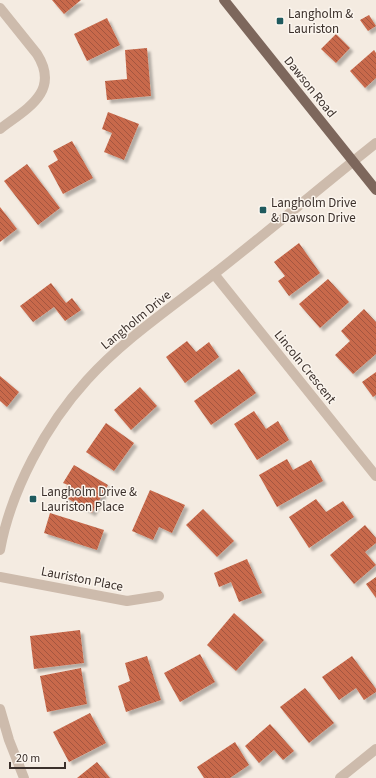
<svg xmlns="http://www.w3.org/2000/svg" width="376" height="778" viewBox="0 0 376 778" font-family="'Source Sans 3',sans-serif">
<defs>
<pattern id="building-back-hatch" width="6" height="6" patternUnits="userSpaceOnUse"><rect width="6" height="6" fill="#c8694b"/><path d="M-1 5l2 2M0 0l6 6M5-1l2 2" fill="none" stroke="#a4573f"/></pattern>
<filter id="shadow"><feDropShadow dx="3.5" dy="3.5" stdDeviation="1" flood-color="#0004"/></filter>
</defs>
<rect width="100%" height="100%" fill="#f4ebe1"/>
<g fill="url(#building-back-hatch)" filter="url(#shadow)">
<path d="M52,0H81L64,14Z"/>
<path d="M369,15L376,26L368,31L360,20Z"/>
<path d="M107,18L120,45L87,61L74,34Z"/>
<path d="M336,34L350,48L336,63L321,49Z"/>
<path d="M147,48L151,96L107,100L105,81L127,79L125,50Z"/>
<path d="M374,50L376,53V78L365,88L350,71Z"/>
<path d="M108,112L139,124L124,160L104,152L112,133L102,129Z"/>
<path d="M72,141L93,178L63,194L48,166L58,160L53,151Z"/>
<path d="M27,164L60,208L38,225L4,181Z"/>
<path d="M0,207L17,229L0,242Z"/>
<path d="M299,243L320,273L289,296L278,281L285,276L274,262Z"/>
<path d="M328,279L349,302L320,328L299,304Z"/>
<path d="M51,283L66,303L72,298L81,310L65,321L54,307L33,322L20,306Z"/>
<path d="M364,309L376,322V354L353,374L335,355L350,341L341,331Z"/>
<path d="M187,341L196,352L209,342L219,357L185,383L166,357Z"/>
<path d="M239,369L256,393L211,425L194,401Z"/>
<path d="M376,372V395L373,397L362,382Z"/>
<path d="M0,376L19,392L7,407L0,401Z"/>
<path d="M140,387L157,406L131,430L114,410Z"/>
<path d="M254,411L266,429L278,421L289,440L257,460L234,424Z"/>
<path d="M106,423L134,443L114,471L86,452Z"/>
<path d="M287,459L293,470L311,460L323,481L277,507L259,475Z"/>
<path d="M74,465L108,485L92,513L62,495L68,485L63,483Z"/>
<path d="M150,490L185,505L172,533L159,527L153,540L132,531Z"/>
<path d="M316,499L326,512L343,501L354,517L309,548L289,517Z"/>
<path d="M203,509L234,541L217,557L186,525Z"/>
<path d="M50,513L104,530L97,550L44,533Z"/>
<path d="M365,525L376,538V543L365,552L376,565L354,584L330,555Z"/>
<path d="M247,559L262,593L239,602L231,582L219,587L214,573Z"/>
<path d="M376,577V598L366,584Z"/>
<path d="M234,613L264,640L236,671L207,645Z"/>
<path d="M80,630L84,663L34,669L30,636Z"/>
<path d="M200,654L215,682L180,702L164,673Z"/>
<path d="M147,656L161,700L126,712L118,686L130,681L125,663Z"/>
<path d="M352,656L376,689V692L364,700L356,688L339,700L322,677Z"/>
<path d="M81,668L87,704L47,712L40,676Z"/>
<path d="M305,688L334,723L309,743L280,707Z"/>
<path d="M90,713L106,743L69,762L53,732Z"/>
<path d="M270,724L294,751L283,760L274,750L259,763L245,746Z"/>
<path d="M235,742L249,765L230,778H204L197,767Z"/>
<path d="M97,762L110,778H77Z"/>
</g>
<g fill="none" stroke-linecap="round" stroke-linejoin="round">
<g stroke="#cdbbac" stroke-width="10">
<path d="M0,8L37,54C61,92 26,109 0,129"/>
<path d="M214,274L376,476"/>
<path d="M0,550C11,490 46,425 87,380C123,340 172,307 214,274C269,231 322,186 376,143"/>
<path d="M0,577L127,601L159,596"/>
<path d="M0,709L9,740L24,778"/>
<path d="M340,778L376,749"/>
</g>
<path stroke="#7d675c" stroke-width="10" d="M224,0L376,190"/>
</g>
<g fill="#1f5a5e" stroke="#fbf5ee" stroke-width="1.5">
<rect x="276" y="17" width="8" height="8" rx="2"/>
<rect x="259" y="206" width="8" height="8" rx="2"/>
<rect x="29" y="495" width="8" height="8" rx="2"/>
</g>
<g text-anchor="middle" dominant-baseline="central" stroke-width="3" stroke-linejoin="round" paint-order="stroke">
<g font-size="13" fill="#3b302b" stroke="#fbf5ee" text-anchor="start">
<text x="288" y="14">Langholm &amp;<tspan x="288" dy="15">Lauriston</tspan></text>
<text x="271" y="203">Langholm Drive<tspan x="271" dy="15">&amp; Dawson Drive</tspan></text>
<text x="41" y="492">Langholm Drive &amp;<tspan x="41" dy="15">Lauriston Place</tspan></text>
</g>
<g font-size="13" fill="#3b302b" stroke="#fbf5ee">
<text transform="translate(310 87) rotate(51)">Dawson Road</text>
<text transform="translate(136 320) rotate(-39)">Langholm Drive</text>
<text transform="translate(305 367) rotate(51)">Lincoln Crescent</text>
<text transform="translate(82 579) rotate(11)">Lauriston Place</text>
</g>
</g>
<path d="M10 762v6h55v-6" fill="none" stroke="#3b302b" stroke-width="2"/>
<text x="16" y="762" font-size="12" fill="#3b302b" stroke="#fbf5ee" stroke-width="3" paint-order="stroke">20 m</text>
</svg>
